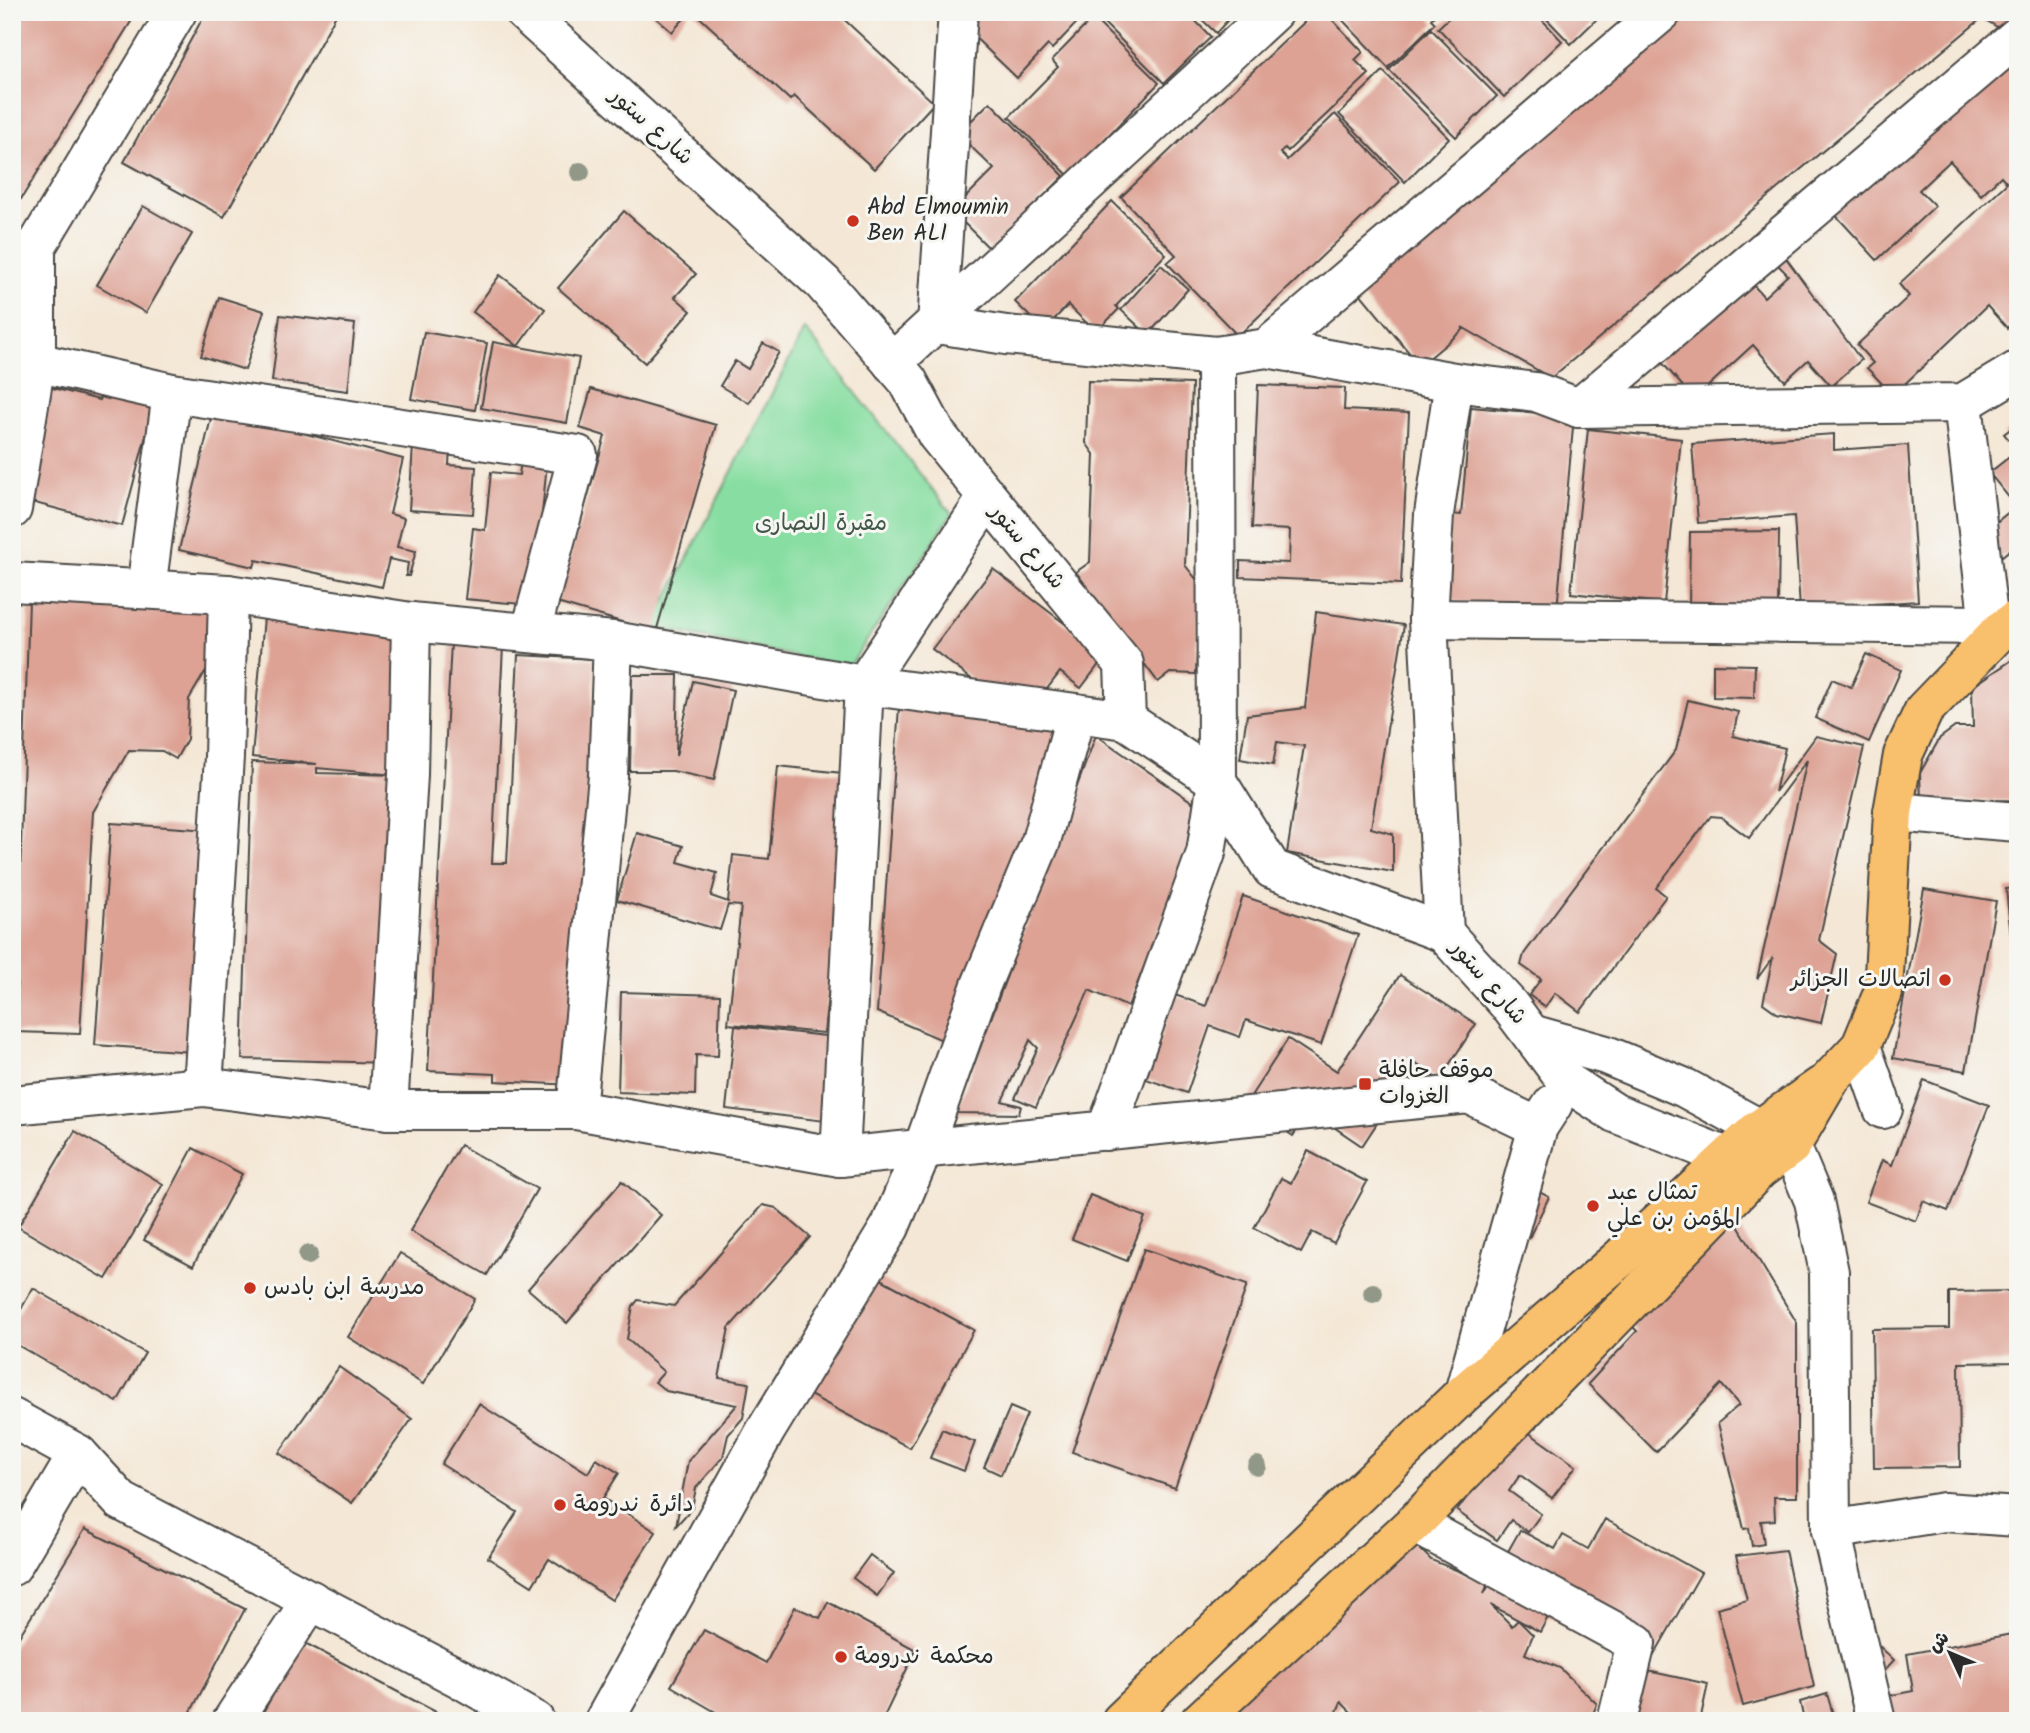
<svg xmlns="http://www.w3.org/2000/svg" width="2030" height="1733" viewBox="0 0 2030 1733" font-family="Kalam,'Playpen Sans Arabic',sans-serif">
<rect width="100%" height="100%" fill="#f6f6f2"/>
<filter id="ink" filterUnits="userSpaceOnUse"><feTurbulence type="fractalNoise" baseFrequency=".0143" numOctaves="2"/><feDisplacementMap in="SourceGraphic" scale="14" xChannelSelector="R" yChannelSelector="G"/><feConvolveMatrix kernelMatrix="1 2 1 2 8 2 1 2 1" color-interpolation-filters="sRGB"/></filter>
<filter id="wash" filterUnits="userSpaceOnUse"><feTurbulence type="fractalNoise" baseFrequency=".00686" numOctaves="4" result="noise"/><feDisplacementMap in="SourceGraphic" scale="28" xChannelSelector="R" yChannelSelector="G"/><feGaussianBlur stdDeviation="1.57" result="paint"/><feColorMatrix in="noise" values="0 0 0 0 0 0 0 0 0 0 0 0 0 0 0 0 0 1.4 0 .05"/><feComposite in="paint" operator="in"/></filter>
<g filter="url(#wash)">
<rect width="100%" height="100%" fill="#f4e7d5"/>
<path fill="#88dea2" stroke="#5a8466" stroke-width="2" d="M805,329L952,514L849,667L652,627Z"/>
<g id="blocks">
<g fill="#dda294">
<path d="M12,12H137L21,199L12,193Z"/>
<path d="M206,12H331L336,15L224,217L124,162Z"/>
<path d="M649,12H690L672,32Z"/>
<path d="M694,12H836L934,103L874,169L794,96L790,100Z"/>
<path d="M975,12H1087L1052,49L1048,45L1017,78L962,25Z"/>
<path d="M1097,12H1187L1211,37L1164,83L1095,14Z"/>
<path d="M1194,12H1235L1216,33Z"/>
<path d="M1315,12H1325L1363,52L1355,60L1369,74L1288,151L1285,148L1280,153L1287,160L1335,114L1400,182L1238,336L1167,263L1176,255L1121,197Z"/>
<path d="M1335,12H1438L1431,19L1435,23L1388,68Z"/>
<path d="M1455,12H1535L1562,41L1504,97L1438,28Z"/>
<path d="M1540,12H1604L1571,44Z"/>
<path d="M1682,12H2018V17L2004,31L1982,18L1551,378L1462,327L1464,329L1420,366L1354,286Z"/>
<path d="M1093,18L1159,83L1069,176L1009,117L1058,67L1052,60Z"/>
<path d="M1431,29L1497,96L1456,137L1389,70Z"/>
<path d="M2007,55L2018,74V318L2007,328L1987,306L1893,395L1867,368L1873,363L1857,345L1909,296L1899,284L2007,183L2001,176L1981,195L1950,161L1919,190L1935,206L1877,260L1830,209Z"/>
<path d="M1383,71L1449,138L1405,182L1339,114Z"/>
<path d="M990,102L1064,176L991,250L952,211L994,169L958,134Z"/>
<path d="M1112,201L1166,254L1116,306L1119,309L1096,332L1068,305L1044,330L1015,302Z"/>
<path d="M143,206L192,234L146,313L97,285Z"/>
<path d="M624,211L696,274L675,297L691,311L645,363L558,288Z"/>
<path d="M1783,254L1861,360L1831,386L1808,360L1785,381L1753,345L1694,399L1658,358L1747,278L1764,297L1788,275L1775,262Z"/>
<path d="M1161,265L1188,289L1148,335L1121,310Z"/>
<path d="M500,275L545,309L518,346L473,312Z"/>
<path d="M219,297L264,311L245,370L201,356Z"/>
<path d="M280,315L355,324L348,391L272,381Z"/>
<path d="M424,332L487,343L475,410L411,399Z"/>
<path d="M493,342L579,358L567,423L481,408Z"/>
<path d="M763,343L779,352L749,403L720,386L735,361L748,369Z"/>
<path d="M1088,381L1192,384L1185,565L1200,584L1196,674L1170,673L1158,682L1076,572L1090,562L1094,454L1086,443Z"/>
<path d="M1258,385L1345,388L1344,410L1409,413L1401,584L1240,577V561L1289,563L1290,530L1252,528Z"/>
<path d="M49,387L99,400L101,395L153,409L122,526L20,499Z"/>
<path d="M591,389L716,425L656,632L557,603L605,436L580,428Z"/>
<path d="M1471,407L1574,416L1557,610L1444,600L1451,514L1461,515Z"/>
<path d="M213,410L403,459L390,514L404,518L397,547L416,551L409,576H406L408,563L389,559L382,587L256,560L254,567L179,550Z"/>
<path d="M2018,423V543L2001,557L1982,534L2016,506L1989,473L2018,450L2004,434Z"/>
<path d="M1588,429L1681,439L1664,603L1571,593Z"/>
<path d="M1834,434V450L1908,445L1918,601L1800,609L1794,516L1698,523L1692,444Z"/>
<path d="M413,445L450,447L449,465L476,467L473,514L409,510Z"/>
<path d="M521,461L547,463L533,605L465,599L473,528L485,530L491,472L519,475Z"/>
<path d="M1779,531L1778,607H1689L1690,532Z"/>
<path d="M993,569L1106,655L1081,688L1060,672L1024,719L932,649Z"/>
<path d="M29,600L192,604L210,614L208,667L189,699L187,739L176,759L162,751L129,750L93,812L80,1034L15,1032Z"/>
<path d="M1316,612L1404,625L1371,828L1393,834V872L1287,853L1304,746L1277,742L1273,765L1240,759L1247,715L1305,708Z"/>
<path d="M264,617L408,629L395,775L317,768V773L398,775L388,1063L242,1059L252,762L317,764L252,757Z"/>
<path d="M451,643L503,646L492,863H507L518,655L595,659L573,1085L495,1081V1074L428,1071Z"/>
<path d="M1866,654L1901,670L1869,742L1815,718L1832,679L1851,687Z"/>
<path d="M2018,656V800L1921,802L1920,773L1940,738L1955,727H1973L1972,687Z"/>
<path d="M1713,664L1755,665L1754,698L1713,697Z"/>
<path d="M632,675H678L676,756L693,681L733,690L714,780L673,771H630Z"/>
<path d="M1688,700L1738,712L1733,736L1785,748L1775,792L1816,736L1864,747L1819,940L1837,954L1821,1023L1777,1013L1763,1003L1773,957L1757,979L1807,760L1749,838L1721,817L1711,816L1656,888L1666,896L1580,1012L1555,993L1545,1007L1529,995L1541,979L1521,965L1524,954L1676,750Z"/>
<path d="M899,707L1069,726L949,1043L877,1012Z"/>
<path d="M1096,735L1205,811L1199,828L1128,1007L1089,990L1036,1107L1015,1098L1038,1048L1030,1040L1002,1101L1021,1106L1019,1114L956,1113Z"/>
<path d="M778,766L851,774L824,1033L728,1024L741,906L728,905L720,930L617,900L637,833L683,846L678,862L717,873L711,896L728,902L733,855L769,859Z"/>
<path d="M111,823L209,830L193,1052L95,1045Z"/>
<path d="M2018,888V944L2012,945L2006,889Z"/>
<path d="M1924,889L1996,901L1966,1071L1893,1058Z"/>
<path d="M1243,896L1358,935L1321,1045L1246,1020L1240,1037L1210,1026L1187,1093L1146,1079L1175,995L1206,1006Z"/>
<path d="M1400,975L1476,1024L1439,1080L1416,1064L1362,1146L1310,1111L1293,1136L1245,1105L1288,1039L1337,1071Z"/>
<path d="M621,992L720,995L718,1056L696,1055L695,1095L618,1092Z"/>
<path d="M735,1026L834,1037L825,1121L726,1109Z"/>
<path d="M1924,1080L1989,1105L1948,1211L1923,1201L1916,1221L1866,1202L1882,1160L1892,1165Z"/>
<path d="M75,1131L163,1184L106,1279L18,1227Z"/>
<path d="M460,1145L537,1189L487,1275L410,1231Z"/>
<path d="M193,1148L242,1174L193,1266L144,1240Z"/>
<path d="M1308,1151L1367,1182L1334,1243L1312,1232L1301,1253L1254,1228L1281,1178L1291,1183Z"/>
<path d="M1514,1179L1549,1197L1529,1238L1499,1222Z"/>
<path d="M622,1181L661,1215L567,1323L528,1289Z"/>
<path d="M1090,1195L1145,1217L1127,1261L1072,1239Z"/>
<path d="M763,1205L776,1208L810,1237L729,1328L719,1378L749,1383L743,1418L728,1435L723,1457L696,1488L692,1508L676,1526L688,1461L737,1405L666,1391L655,1382L664,1372L627,1339L633,1306L638,1300L674,1306Z"/>
<path d="M1732,1216L1797,1323V1497H1774L1775,1520L1761,1521L1764,1544L1752,1546L1749,1528L1744,1529L1718,1423L1739,1405L1721,1384L1656,1452L1588,1384L1637,1331L1624,1318Z"/>
<path d="M1144,1249L1247,1285L1175,1488L1072,1452Z"/>
<path d="M400,1253L475,1299L423,1384L348,1337Z"/>
<path d="M861,1268L974,1330L910,1448L806,1393Z"/>
<path d="M33,1288L145,1353L117,1402L12,1342V1325Z"/>
<path d="M2018,1291V1362L1959,1363L1960,1467L1874,1468L1872,1329L1949,1328V1292Z"/>
<path d="M339,1367L412,1419L352,1503L279,1453Z"/>
<path d="M479,1404L588,1473L596,1459L619,1473L603,1498L656,1532L612,1600L549,1559L532,1586L488,1558L517,1512L441,1464Z"/>
<path d="M1010,1407L1027,1414L1001,1475L984,1467Z"/>
<path d="M1518,1425L1576,1466L1552,1498L1520,1475L1509,1491L1541,1514L1528,1532L1511,1520L1497,1540L1457,1511Z"/>
<path d="M942,1429L975,1442L964,1471L930,1458Z"/>
<path d="M12,1501L22,1506L12,1522Z"/>
<path d="M1605,1519L1701,1573L1653,1657L1629,1643L1549,1615L1540,1632L1491,1605L1512,1626L1518,1620L1533,1635L1525,1654L1560,1668L1597,1704L1590,1721H1487L1479,1713L1471,1721H1360L1341,1702L1333,1721H1215L1402,1531L1431,1560L1488,1583L1484,1594L1520,1530L1555,1549L1563,1535L1588,1549Z"/>
<path d="M85,1529L245,1609L186,1721H12V1648Z"/>
<path d="M1785,1550L1814,1687L1743,1706L1717,1608L1747,1600L1736,1556Z"/>
<path d="M870,1555L894,1573L877,1596L853,1578Z"/>
<path d="M828,1602L916,1650L882,1721H731L671,1686L704,1630L766,1663L795,1607L820,1618Z"/>
<path d="M2012,1634L2018,1659V1721H1866L1862,1701L1913,1691L1907,1654Z"/>
<path d="M303,1642L453,1721H258Z"/>
<path d="M1876,1643L1894,1660L1871,1685Z"/>
<path d="M1620,1665L1708,1684L1700,1721H1608Z"/>
<path d="M1827,1694L1835,1721H1794L1803,1716L1800,1702Z"/>
</g>
</g>
</g>
<g filter="url(#ink)">
<use href="#blocks" fill-opacity="0" stroke="#494744" stroke-width="2"/>
<g fill="none" stroke-linecap="round" stroke-linejoin="round">
<defs>
<g id="minor">
<path d="M524,12L823,283L908,381L937,435L1124,664L1126,720L1217,781L1272,869L1444,933L1509,1005L1567,1082L1615,1113L1757,1169"/>
<path d="M958,12L937,324L1006,335L1216,356L1267,348L1454,382L1536,392L1579,408L1963,403L2018,370"/>
<path d="M36,247L177,12"/>
<path d="M12,256L36,247V362L12,509"/>
<path d="M1267,348L1662,12"/>
<path d="M36,362L172,393L578,455L531,631"/>
<path d="M892,363L1273,12"/>
<path d="M1963,403L1989,625L2001,630"/>
<path d="M1579,408L2018,36"/>
<path d="M12,582L228,594L411,622L613,641L864,685L1076,713"/>
<path d="M146,589L172,393"/>
<path d="M1428,619L1989,625"/>
<path d="M1893,812L2018,822"/>
<path d="M1444,933L1428,619L1434,514L1454,382"/>
<path d="M1531,1034L1606,1055L1685,1088L1791,1146L1814,1201L1829,1272L1831,1530"/>
<path d="M1861,1046L1883,1109"/>
<path d="M203,1087L224,757L228,594"/>
<path d="M12,1105L203,1087L388,1110H576L840,1157L1469,1094L1538,1127"/>
<path d="M388,1110L408,775L411,622"/>
<path d="M576,1110L608,776L613,641"/>
<path d="M1106,1131L1206,853L1217,781L1216,356"/>
<path d="M840,1157L864,685L987,498"/>
<path d="M1464,1393L1538,1127L1553,1104"/>
<path d="M12,1418L78,1454L121,1501L459,1678L535,1721"/>
<path d="M1414,1523L1636,1643L1617,1721"/>
<path d="M12,1566L78,1454"/>
<path d="M232,1721L311,1600"/>
<path d="M604,1721L766,1430L890,1227L922,1151L981,985L1041,841L1076,713L1126,720"/>
<path d="M1876,1721L1831,1530L1944,1512L2018,1517"/>
</g>
<g id="major">
<path d="M1121,1721L1464,1393L1619,1259L1758,1130L1821,1086"/>
<path d="M1200,1721L1414,1523L1759,1170L1791,1146L1831,1078L1861,1046L1883,993L1893,812L1903,755L1924,710L2001,630L2018,619"/>
</g>
</defs>
<use href="#minor" stroke="#494744" stroke-width="42"/>
<use href="#major" stroke="#494744" stroke-width="42"/>
<use href="#minor" stroke="#fff" stroke-width="38"/>
<use href="#major" stroke="#f8bf6c" stroke-width="38"/>
</g>
<g fill="#929888">
<circle cx="580" cy="172" r="10"/>
<circle cx="308" cy="1255" r="10"/>
<circle cx="1373" cy="1293" r="10"/>
<circle cx="1257" cy="1466" r="10"/>
</g>
</g>
<g fill="#c8321e" stroke="#f6f6f2" stroke-width="2.5">
<circle cx="853" cy="221" r="7"/>
<circle cx="1945" cy="980" r="7"/>
<rect x="1358" y="1077" width="14" height="14" rx="3.5"/>
<circle cx="1593" cy="1206" r="7"/>
<circle cx="250" cy="1288" r="7"/>
<circle cx="560" cy="1505" r="7"/>
<circle cx="841" cy="1657" r="7"/>
</g>
<g text-anchor="middle" dominant-baseline="central" stroke-width="6" stroke-linejoin="round" paint-order="stroke">
<g font-size="23" fill="#2b2b2b" stroke="#f6f6f2">
<text transform="translate(651 127) rotate(42)">شارع ستور</text>
<text transform="translate(1027 547) rotate(50)">شارع ستور</text>
<text transform="translate(1488 983) rotate(49)">شارع ستور</text>
</g>
<g font-size="23" fill="#2b2b2b" stroke="#f6f6f2" text-anchor="start">
<text x="867" y="208">Abd Elmoumin<tspan x="867" dy="26">Ben ALI</tspan></text>
<text x="1931" y="980" text-anchor="end">اتصالات الجزائر</text>
<text x="1379" y="1071">موقف حافلة<tspan x="1379" dy="26">الغزوات</tspan></text>
<text x="1607" y="1193">تمثال عبد<tspan x="1607" dy="26">المؤمن بن علي</tspan></text>
<text x="264" y="1288">مدرسة ابن بادس</text>
<text x="574" y="1505">دائرة ندرومة</text>
<text x="855" y="1657">محكمة ندرومة</text>
</g>
<g font-size="23" fill="#425849" stroke="#f6f6f2">
<text x="821" y="524">مقبرة النصارى</text>
</g>
</g>
<rect width="2030" height="1733" fill="none" stroke="#f6f6f2" stroke-width="42"/>
<g transform="translate(1950 1653) rotate(314)" stroke="#f6f6f2" stroke-width="5" paint-order="stroke">
<path d="M0-5L12 26L0 18L-12 26Z" fill="#2b2b2b"/>
<text y="-10" font-size="19" font-weight="bold" text-anchor="middle" fill="#2b2b2b">ش</text>
</g>
</svg>
